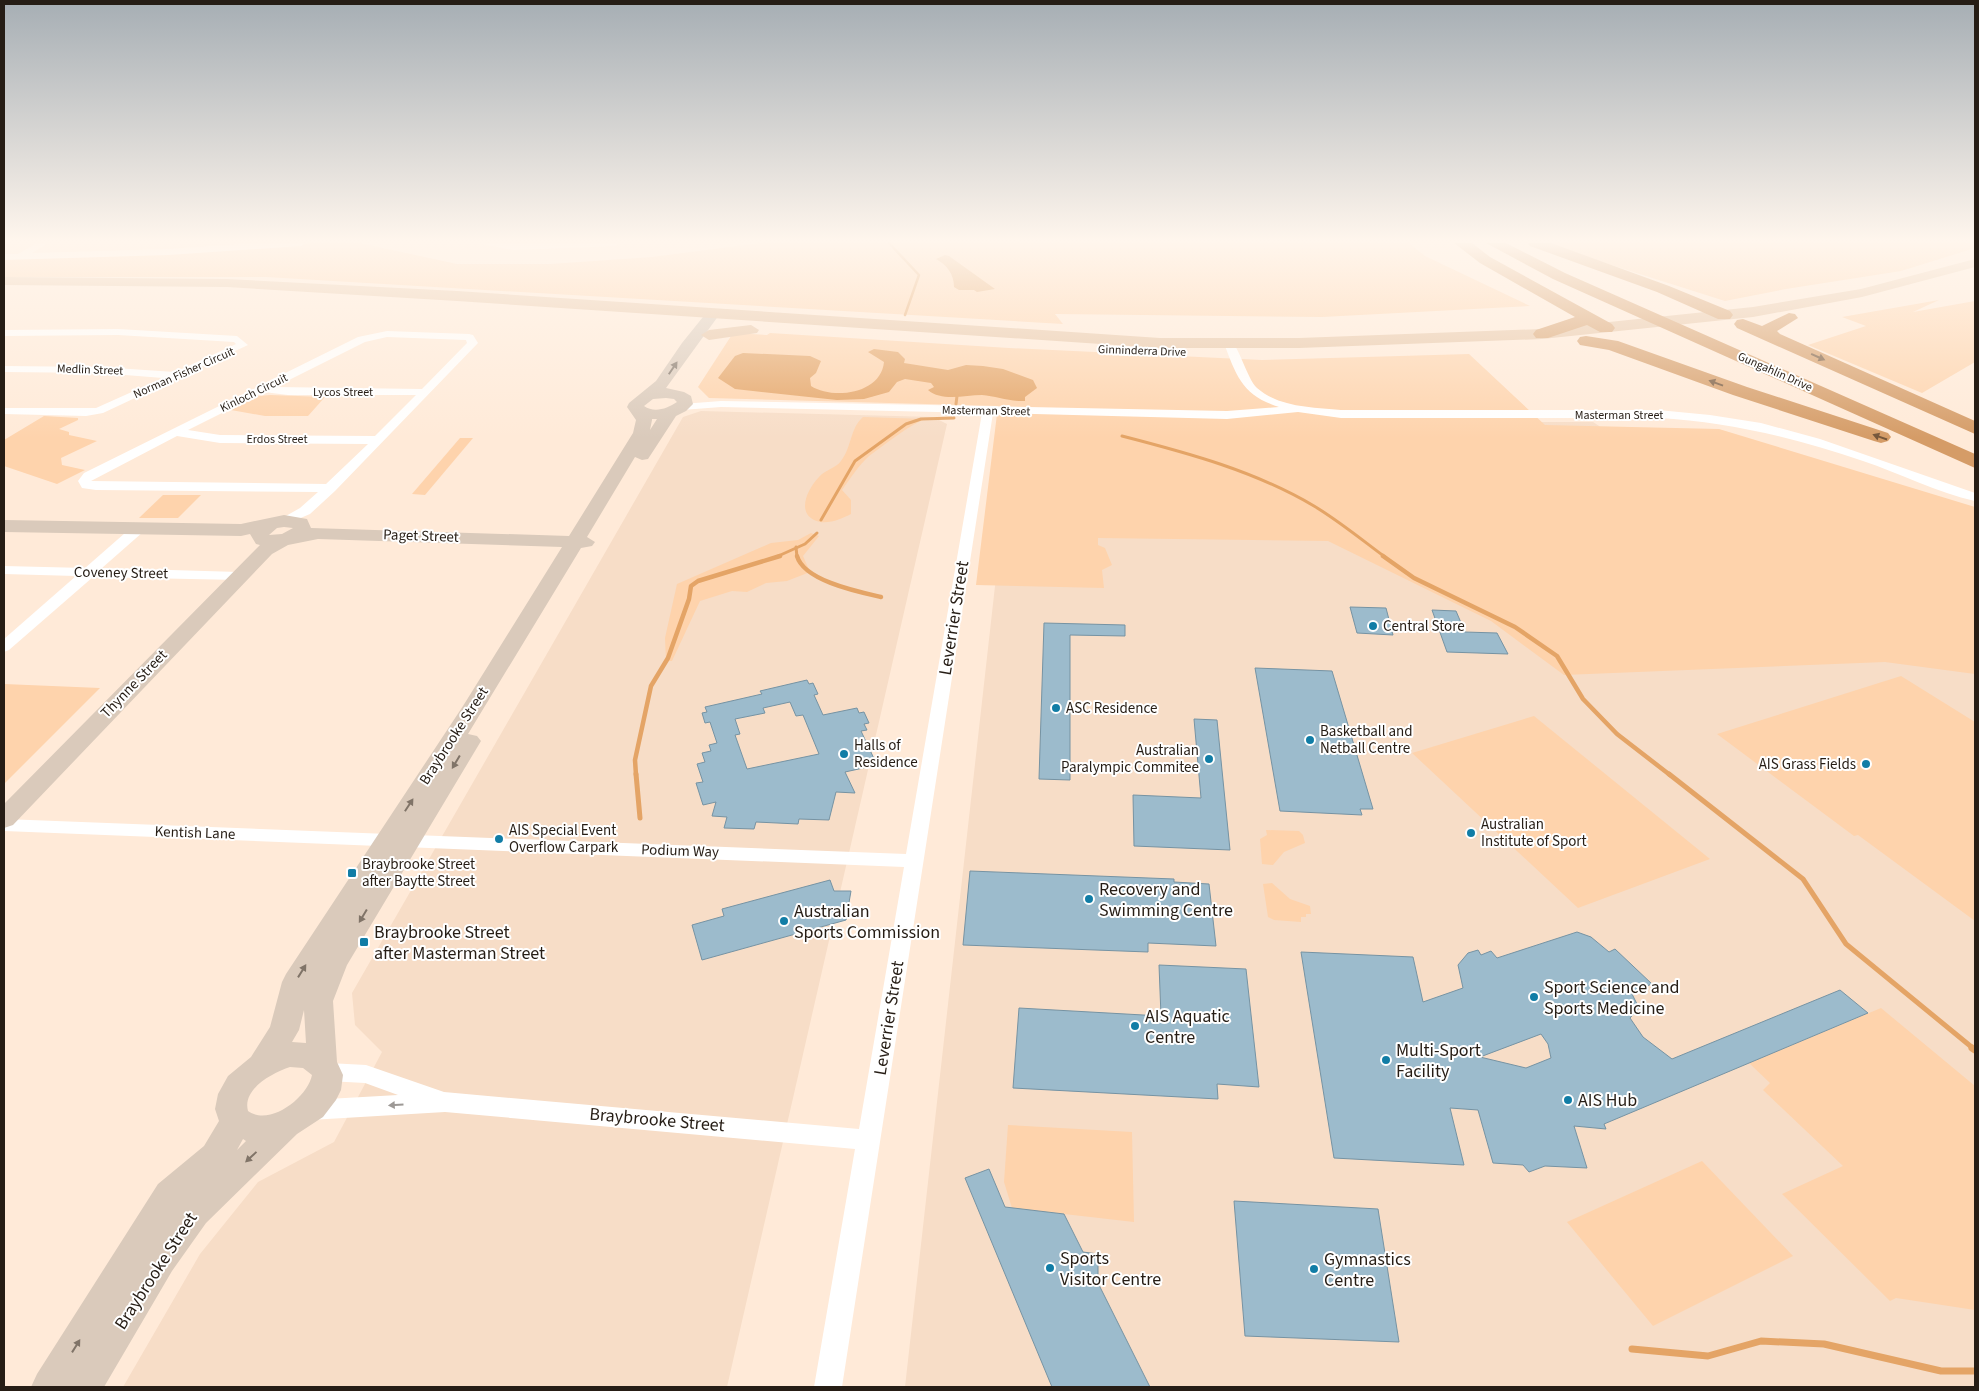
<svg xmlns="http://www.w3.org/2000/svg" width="1979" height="1391" viewBox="0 0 1979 1391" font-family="'Source Sans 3',sans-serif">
<rect width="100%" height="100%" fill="#ffead8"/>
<g fill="#f7ddc7">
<path d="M701,411L933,417L947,424L727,1387H123L200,1254L258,1182L334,1142L382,1052L355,1025L352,993L683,417Z"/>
<path d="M1125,422H1593L1712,501L1975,654V1387H905L1013,426Z"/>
</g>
<g fill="#fed3ac">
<path d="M316,243H360L457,264H550L652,257L760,243H1409L1425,256L1530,306L1322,317L1055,314L1063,324L266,277H4V258Z"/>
<path d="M1550,243H1975V248L1901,271L1786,289L1725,301L1586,257Z"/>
<path d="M1939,300L1913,312L1975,301V362L1922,393L1808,345L1866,326L1842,317Z"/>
<path d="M733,333L767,335L770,333L1009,348L1262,360L1469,354L1545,425L1719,429L1975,507V674L1885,662L1564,675L1491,621L1328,541L1098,538V545L1105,548L1112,565L1102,570L1104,588L976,585L998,406L709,398L698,387Z"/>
<path d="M270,395L325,397L308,416H265L231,410L259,396Z"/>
<path d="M44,416L78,418V420L59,429L69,432V435L97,441L61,458L62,465L85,470L57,484L4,466V440Z"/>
<path d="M863,417L926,419C910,424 883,446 869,456C858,466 850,479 842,490L851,500V514C841,519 826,526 814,520C796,511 809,487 819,477C825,470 836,468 841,461C852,447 850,428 863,417Z"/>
<path d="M460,438H473L425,495L412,494Z"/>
<path d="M163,495H201L178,518H139Z"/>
<path d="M811,533L819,536L803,556L810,572L787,581L766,583L747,592L732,591L700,601L672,661H666L665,638L677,584L771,543L798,540Z"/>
<path d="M1901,676L1975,722V921L1858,835L1854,836L1717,734Z"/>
<path d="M4,684L100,688L4,784Z"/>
<path d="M1534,716L1710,859L1578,908L1412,753Z"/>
<path d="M1266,830L1299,831L1303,835L1305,843L1284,852L1273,865L1262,864L1260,839L1267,835Z"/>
<path d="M1272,883L1290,899L1310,906L1311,914H1306V917H1301V922L1274,920L1268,917L1263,884Z"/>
<path d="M1881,1008L1975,1086V1310L1896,1298L1890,1301L1782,1194L1843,1166L1763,1090L1770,1083L1749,1063Z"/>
<path d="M1008,1125L1132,1132L1134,1222L1012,1208L1004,1182Z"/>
<path d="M1702,1161L1793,1256L1653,1326L1567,1222Z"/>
</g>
<g fill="#e4a466">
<path d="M945,255L949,256L995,289L977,292L974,290H959L954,287C954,274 947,265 936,259Z"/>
<path d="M874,349L898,352L905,359L904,363L948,370L966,365L983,366L1003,369L1033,380L1037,388L1025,397V401C1010,402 996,396 982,395C965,395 942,402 928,390L934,387L931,383L905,379L897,382L889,392L864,399L837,400L735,389L718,378L735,356L743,353L810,356L821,361L816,373L810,378L811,386C833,400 881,394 884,362L868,352Z"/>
</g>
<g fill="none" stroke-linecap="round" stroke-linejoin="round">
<path stroke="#e4a466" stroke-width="2.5" d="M889,243L919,275L905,315"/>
<g stroke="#e4a466" stroke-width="3">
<path d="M956,404L957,396"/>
<path d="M1122,436C1188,453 1255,471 1314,506C1339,521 1362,540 1385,557"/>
<path d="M821,520L855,461L906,424L921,419L954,418"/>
<path d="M796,547L797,557"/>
<path d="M776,557L805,544L817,533"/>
</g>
<g stroke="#e4a466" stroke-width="4.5">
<path d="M797,556C804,581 859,592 881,597"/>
<path d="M1383,556L1414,578L1515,627L1557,656L1583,699L1617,734L1670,775"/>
<path d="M636,775L635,760L651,686L668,658L689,599L691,586L698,581L780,556"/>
</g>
<g stroke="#e4a466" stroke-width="5">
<path d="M636,774L640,818"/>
<path d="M1669,774L1803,879L1846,944L1974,1049"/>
</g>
<g stroke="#e4a466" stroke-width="7">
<path d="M1972,1048L1975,1050"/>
<path d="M1632,1349L1708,1356L1761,1341L1824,1344L1941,1371H1975"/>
</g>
</g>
<g fill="#9cbbcc" stroke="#7693a3" fill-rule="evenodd">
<path d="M1350,607L1386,608L1393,635L1357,633Z"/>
<path d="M1432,610L1456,611L1465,632L1497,633L1508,654L1447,652Z"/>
<path d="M1044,623L1125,625V636L1070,635V780L1039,779Z"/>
<path d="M1255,668L1332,671L1373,809H1360L1362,815L1280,811Z"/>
<path d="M807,680L809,684L813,683L818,694L814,695L823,715L857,708L859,713L864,712L869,723L864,724L867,730L861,731L877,765L845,772L855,793L836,792L829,820L799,819L798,824L756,822L754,829L724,828L727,817L712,816L716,802L703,805L696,783L703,782L697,764L705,762L702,753L711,751L709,745L717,743L710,722L705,723L702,713L707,712L705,707L762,694L760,691ZM790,702L796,716L803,715L819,754L747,769L735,735L740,734L735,719L765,713L763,708Z"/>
<path d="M1194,719L1217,720L1230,850L1134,846L1133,795L1201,798Z"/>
<path d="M970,871L1174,879V882L1209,884L1216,946L1148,943V952L963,945Z"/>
<path d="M830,880L834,891H851L846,920L702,960L692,925L724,916L722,909Z"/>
<path d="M1577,932L1591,937L1609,952L1615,949L1652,984L1631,992L1639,1008L1630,1018L1643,1037L1672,1059L1840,990L1868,1013L1604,1124L1606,1129L1574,1126L1587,1168L1545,1166L1529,1172L1523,1165L1493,1163L1478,1110L1450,1108L1464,1165L1334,1158L1301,952L1413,957L1423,1002L1463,988L1458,965L1468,953L1478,950L1481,955L1491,951L1497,958ZM1541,1034L1548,1044L1551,1058L1526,1068L1480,1057Z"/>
<path d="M1159,965L1246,969L1259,1087L1217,1084L1218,1099L1013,1088L1019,1008L1161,1016Z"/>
<path d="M989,1169L1005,1207L1064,1214L1083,1252L1098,1254V1283L1150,1387H1052L965,1178Z"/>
<path d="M1234,1201L1378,1209L1399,1342L1245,1336Z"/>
</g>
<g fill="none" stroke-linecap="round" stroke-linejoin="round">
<g fill="#fff" fill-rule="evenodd">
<path d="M37,243H48L32,253L168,249L255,243H305L301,246L168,255L4,260V254H18Z"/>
<path d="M478,243H620L616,246L513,250Z"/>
<path d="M118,329L237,336L248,345L103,413L86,416L4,414V408H96L163,378L100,373L4,372V366L100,367L175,372L236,344L234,342L118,335L4,336V330Z"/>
<path d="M387,331L469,334L473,335L478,343L335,491L310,514L284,525L277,521L300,508L318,492L96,490L82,488L78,481L84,473L358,337ZM387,337L466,340L467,343L422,389L275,387L365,342ZM264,392L288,395H416L375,436L220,435L188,430ZM177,436L220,443L368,444L326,484L91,481Z"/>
<path d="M1229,340C1238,342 1247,379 1257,388C1280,408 1313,407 1341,410H1658L1710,415L1761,423L1820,439L1975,493V501C1938,493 1899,473 1863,461C1796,438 1729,422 1658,418H1341L1298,412L1227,419L993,413L842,1387H814L855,1149L445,1112L310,1120L302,1117L299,1110L302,1103L310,1100L398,1095L365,1083L328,1081L320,1079L317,1072L320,1065L328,1063L366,1065L444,1092L859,1129L904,867L4,831V819L906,854L982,413L721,407L682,410L676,407L682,404L721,401L1227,411L1279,407C1243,396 1236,376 1224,343Z"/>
<path d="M138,525L143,526L145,529L143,532L102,568L239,572L246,576L239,580L93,577L9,650L4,652V639L76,576L4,574V566L85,568L133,526Z"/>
</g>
<path fill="#dacabb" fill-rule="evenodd" d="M712,311L719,315L666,388L684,392L691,396L693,404L686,411L676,416L648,459L642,460L635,457L587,537L595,542L592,546L581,548L468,734L477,736L481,741L347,965L333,1001L337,1062L343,1075L341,1090L336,1100L323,1117L297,1134L206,1223L172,1271L104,1387H31L37,1374L158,1184L204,1146L219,1121L215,1109L218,1094L228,1076L251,1057L270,1027L282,982L286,974L463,706L562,547L318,539L288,545L272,554L13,825L4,828V804L260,545L256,544L250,534L241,536L4,532V520L241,524L284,515L307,519L311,528L569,536L633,433L636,420L627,407L629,403L656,381L682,343L707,312ZM666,398L674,399L677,402C667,409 654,413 644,406L653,399ZM652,419H657L650,430L652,420ZM284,527L293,528L282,534L269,535L277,528ZM304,1010L306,1043L292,1042L299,1030ZM290,1067L303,1068L312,1075C308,1097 270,1127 248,1111C242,1089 272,1073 290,1067ZM243,1139L246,1141L237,1150Z"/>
<g fill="#e6c4a4" fill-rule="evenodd">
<path d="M1975,259V267L1862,297L1753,317L1542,339L1299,348H1160L457,301L227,287L4,285V277L227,279L457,291L1160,338H1299L1542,329L1753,307L1861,289Z"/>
<path d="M751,325L759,330L757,333L709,340L701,335L709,330Z"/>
</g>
<g fill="#d59c67" fill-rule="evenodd">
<path d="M1454,243H1472L1490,257L1612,324L1615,328L1612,332H1600L1587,325L1548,338H1536L1533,334L1536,330L1575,317L1480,263Z"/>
<path d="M1486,243H1506L1565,273L1975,454V468L1553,279Z"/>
<path d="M1528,243H1551L1669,286L1730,311L1733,315L1730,319H1718L1657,292L1530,246Z"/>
<path d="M1789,313L1795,314L1798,318L1777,331L1780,334L1975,421V434L1737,328L1734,324L1737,320L1743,319L1762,326Z"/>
<path d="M1586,336L1618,341L1747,387L1888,433L1891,437L1888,441L1881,443L1874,441L1733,395L1609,350L1580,345L1577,341L1580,337Z"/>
</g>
</g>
<defs><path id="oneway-solid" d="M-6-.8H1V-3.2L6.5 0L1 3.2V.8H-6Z" transform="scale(1.25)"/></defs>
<g fill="#75563a">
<use href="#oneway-solid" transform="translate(1818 357) rotate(24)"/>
<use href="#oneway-solid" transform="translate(1716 383) rotate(-160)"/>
<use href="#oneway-solid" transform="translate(1880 437) rotate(-161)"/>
</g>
<g fill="#807468">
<use href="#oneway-solid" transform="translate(673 368) rotate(-56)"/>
<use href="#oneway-solid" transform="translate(456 762) rotate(121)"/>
<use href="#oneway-solid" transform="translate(409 805) rotate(-57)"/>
<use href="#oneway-solid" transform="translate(363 916) rotate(121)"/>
<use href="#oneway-solid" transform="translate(302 971) rotate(-58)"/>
<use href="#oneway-solid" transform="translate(251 1157) rotate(137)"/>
<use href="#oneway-solid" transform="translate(76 1346) rotate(-58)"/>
</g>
<use fill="#9d9996" href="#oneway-solid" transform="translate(396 1105) rotate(177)"/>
<linearGradient id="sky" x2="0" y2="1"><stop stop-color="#a6aeb4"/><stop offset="0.55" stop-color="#fff6ed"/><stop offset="1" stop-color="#fff6ed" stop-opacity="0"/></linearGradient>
<rect width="1979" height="438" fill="url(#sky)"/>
<g fill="#117da6" stroke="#fff" stroke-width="2">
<circle cx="1373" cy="626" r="5"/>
<circle cx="1056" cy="708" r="5"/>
<circle cx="1310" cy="740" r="5"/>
<circle cx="844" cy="754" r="5"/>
<circle cx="1209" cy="759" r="5"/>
<circle cx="1866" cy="764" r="5"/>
<circle cx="1471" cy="833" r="5"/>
<circle cx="499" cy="839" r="5"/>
<rect x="347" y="868" width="10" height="10" rx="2.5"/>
<circle cx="1089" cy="899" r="5"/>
<circle cx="784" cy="921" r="5"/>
<rect x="359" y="937" width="10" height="10" rx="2.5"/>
<circle cx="1534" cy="997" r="5"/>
<circle cx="1135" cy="1026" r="5"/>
<circle cx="1386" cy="1060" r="5"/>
<circle cx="1568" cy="1100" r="5"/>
<circle cx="1050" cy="1268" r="5"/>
<circle cx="1314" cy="1269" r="5"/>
</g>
<g text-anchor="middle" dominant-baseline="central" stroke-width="4" stroke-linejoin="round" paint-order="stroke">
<g font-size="12" fill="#261d15" stroke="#fff">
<text transform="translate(1142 351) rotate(2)">Ginninderra Drive</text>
<text transform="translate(90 370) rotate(2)">Medlin Street</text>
<text transform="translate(1775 372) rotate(24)">Gungahlin Drive</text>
<text transform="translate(184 373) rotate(-24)">Norman Fisher Circuit</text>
<text x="343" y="392">Lycos Street</text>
<text transform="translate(254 393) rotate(-26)">Kinloch Circuit</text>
<text transform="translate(986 411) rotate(1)">Masterman Street</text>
<text x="1619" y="415">Masterman Street</text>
<text x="277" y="439">Erdos Street</text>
</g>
<g font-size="15" fill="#261d15" stroke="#fff">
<text transform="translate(421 536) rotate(2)">Paget Street</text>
<text transform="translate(121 573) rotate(1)">Coveney Street</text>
<text transform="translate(134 684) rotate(-46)">Thynne Street</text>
<text transform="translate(454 736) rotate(-57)">Braybrooke Street</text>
<text transform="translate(195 833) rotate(2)">Kentish Lane</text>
<text transform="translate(680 851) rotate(2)">Podium Way</text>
</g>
<g font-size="15" fill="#261d15" stroke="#fff" text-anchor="start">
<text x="1383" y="626">Central Store</text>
<text x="1066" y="708">ASC Residence</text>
<text x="1320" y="731">Basketball and<tspan x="1320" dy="17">Netball Centre</tspan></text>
<text x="854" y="745">Halls of<tspan x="854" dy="17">Residence</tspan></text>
<text x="1199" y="750" text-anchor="end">Australian<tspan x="1199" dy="17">Paralympic Commitee</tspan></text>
<text x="1856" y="764" text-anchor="end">AIS Grass Fields</text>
<text x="1481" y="824">Australian<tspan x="1481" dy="17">Institute of Sport</tspan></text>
<text x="509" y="830">AIS Special Event<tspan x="509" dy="17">Overflow Carpark</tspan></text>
<text x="362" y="864">Braybrooke Street<tspan x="362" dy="17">after Baytte Street</tspan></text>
</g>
<g font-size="18" fill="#261d15" stroke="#fff">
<text transform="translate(954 618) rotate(-81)">Leverrier Street</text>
<text transform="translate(889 1018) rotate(-81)">Leverrier Street</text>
<text transform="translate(657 1120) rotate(5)">Braybrooke Street</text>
<text transform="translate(156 1271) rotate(-57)">Braybrooke Street</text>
</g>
<g font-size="18" fill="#261d15" stroke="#fff" text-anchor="start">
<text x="1099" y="889">Recovery and<tspan x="1099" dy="21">Swimming Centre</tspan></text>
<text x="794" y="911">Australian<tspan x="794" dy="21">Sports Commission</tspan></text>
<text x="374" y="932">Braybrooke Street<tspan x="374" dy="21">after Masterman Street</tspan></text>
<text x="1544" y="987">Sport Science and<tspan x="1544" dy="21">Sports Medicine</tspan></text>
<text x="1145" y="1016">AIS Aquatic<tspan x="1145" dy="21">Centre</tspan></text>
<text x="1396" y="1050">Multi-Sport<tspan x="1396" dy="21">Facility</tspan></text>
<text x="1578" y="1100">AIS Hub</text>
<text x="1060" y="1258">Sports<tspan x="1060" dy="21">Visitor Centre</tspan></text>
<text x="1324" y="1259">Gymnastics<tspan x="1324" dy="21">Centre</tspan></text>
</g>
</g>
<rect width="1979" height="1391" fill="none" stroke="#261d15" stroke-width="10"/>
</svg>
